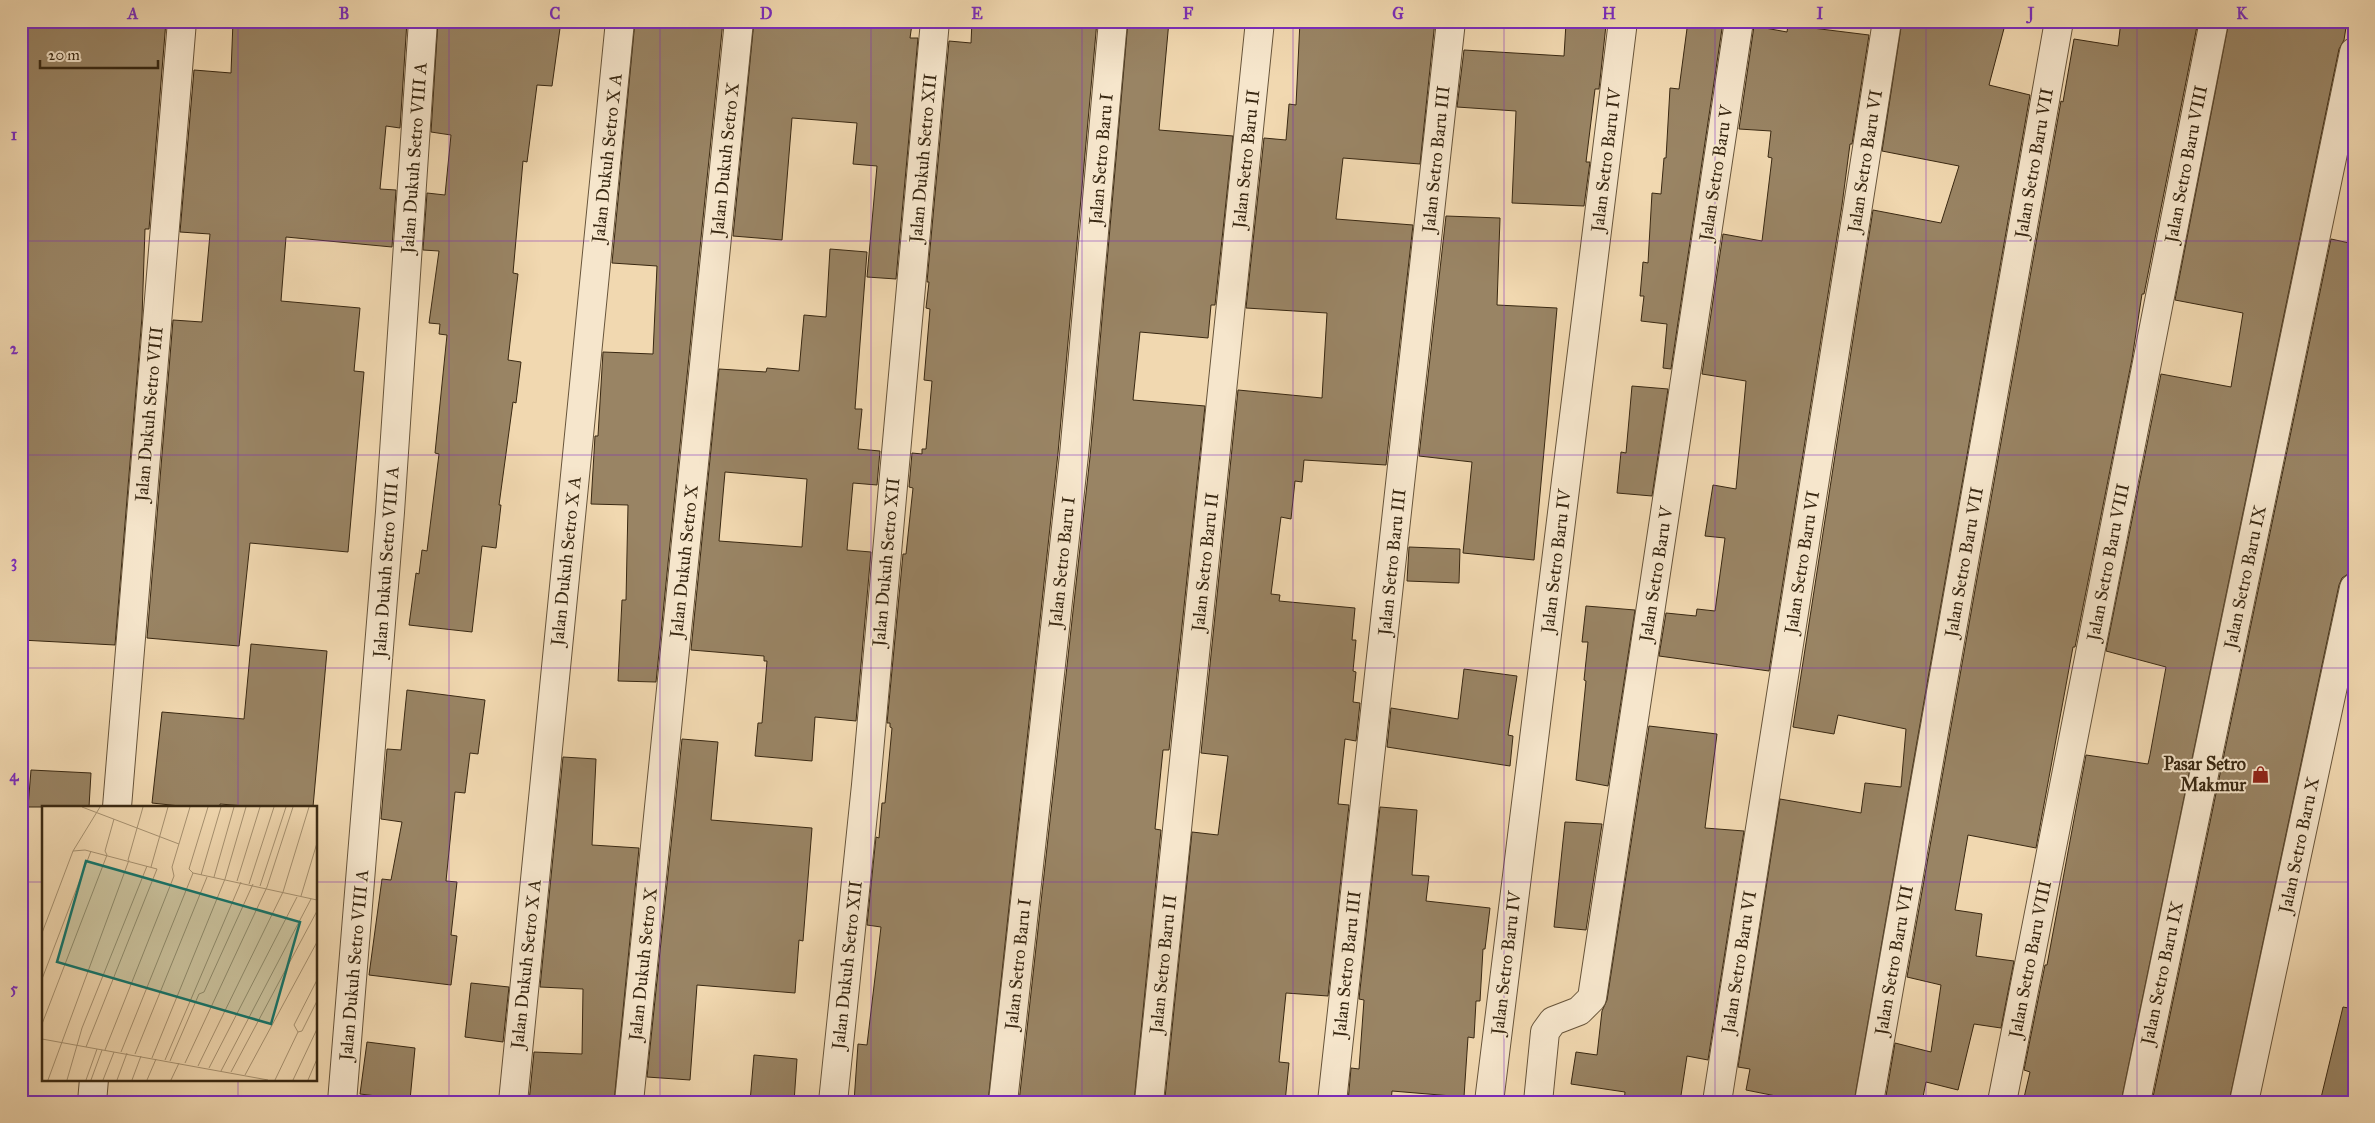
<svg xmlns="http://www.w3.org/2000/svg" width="2375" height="1123" viewBox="0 0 2375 1123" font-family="'IM FELL Great Primer',serif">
<rect width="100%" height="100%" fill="#f1d8b0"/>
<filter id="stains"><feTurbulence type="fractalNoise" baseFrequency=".004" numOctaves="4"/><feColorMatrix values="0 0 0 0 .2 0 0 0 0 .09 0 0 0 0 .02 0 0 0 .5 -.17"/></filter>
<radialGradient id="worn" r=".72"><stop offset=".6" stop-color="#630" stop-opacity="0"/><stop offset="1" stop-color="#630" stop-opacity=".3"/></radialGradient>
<g fill="#998464" stroke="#392812" fill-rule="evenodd">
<path d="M69,21H166L149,229H145L142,317L115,645L21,640V24L68,27Z"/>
<path d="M233,21H407L400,128L386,126L380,189L396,190L392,247L286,237L281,301L360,308L354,371L364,372L348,552L250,543L239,646L147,638L173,320L202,322L210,234L180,232L194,70L231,73Z"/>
<path d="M438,21H561L552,86L537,85L527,162L523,161L513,273L518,274L508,360L521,362L516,403L513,402L499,505H501L496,548L482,546L472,632L409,625L416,573L419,574L422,550L427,551L439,454L435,453L447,335L439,334L440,324L429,323L439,251L423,250L427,193L445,195L451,135L431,132Z"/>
<path d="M635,21L687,24V21H723L656,682L618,681L622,600H626L628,505L591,504L595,436H598L603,352L653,354L657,266L612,263Z"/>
<path d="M754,21H877L912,24L910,38H918L896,279L867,277L877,166L853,164L857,123L792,118L782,240L733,236Z"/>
<path d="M972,21H1097L1058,453L988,1102H854L858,1044L867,1045L881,927L867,925L876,837L879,838L882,803H885L892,728L890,727V723H887L903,554H906L913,488L909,487L912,453L922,454V449H926L932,381L924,380L930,309L926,308L929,282H927L949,41L971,43Z"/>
<path d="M1128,21H1169L1159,130L1233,136L1215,305H1211L1208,338L1140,332L1133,400L1205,406L1169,750H1163L1155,829L1161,830L1134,1102H1019L1090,457Z"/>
<path d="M1300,21H1435L1420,164L1343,158L1336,219L1413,225L1386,465L1304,460L1302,482L1295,481L1291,519L1281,517L1271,594L1280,595L1279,601L1355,608L1352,640H1356L1353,671L1356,672L1353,702L1360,703L1356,741L1345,739L1338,804L1349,805L1328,996L1286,993L1279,1062L1289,1063L1285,1102H1207L1165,1098L1192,832L1218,835L1228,756L1201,753L1238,390L1322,398L1327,313L1246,308L1264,138L1286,140L1289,104L1296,105Z"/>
<path d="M1688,21L1723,22L1671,369L1663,368L1667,324L1641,321L1644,296H1640L1643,262L1648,263L1652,193L1661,194L1664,158H1666L1670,88L1679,89Z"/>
<path d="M1902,21H2006L1989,85L2030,95L1854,1102H1806L1746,1090L1750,1069L1738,1067L1780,799L1861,813L1865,783L1901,787L1906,729L1838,715L1834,734L1793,727L1873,210L1941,223L1959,166L1882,151Z"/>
<path d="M2121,21H2198L2144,294H2142L2132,359L2075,647H2073L2036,848L1968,835L1955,910L1982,914L1976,956L2014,961L2001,1028L1974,1024L1958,1090L1926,1082L1922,1102H1885L1895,1043L1931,1052L1941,985L1907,977L2061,101L2063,102L2074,39L2118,46Z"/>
<path d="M2229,21H2347L2344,40L2339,49L2121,1102H2023L2030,1072L2024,1070L2045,965H2047L2086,755L2148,764L2150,755L2166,667L2106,651L2161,374L2231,387L2243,313L2175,300Z"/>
<path d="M1566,23L1606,25L1599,89H1595L1586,162H1590L1584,206L1512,203L1516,111L1457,107L1464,50L1564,56Z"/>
<path d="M1788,25L1869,35L1852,144H1850L1842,205L1769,671L1659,656L1666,613L1696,616L1697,609L1715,611L1725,538L1705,536L1713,485L1736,489L1746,381L1702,374L1723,234L1762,241L1772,158L1768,157L1771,131L1739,129L1754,26L1787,32Z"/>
<path d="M1446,216L1500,218L1497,305L1557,308L1534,560L1463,553L1472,462L1419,456Z"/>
<path d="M2331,239L2354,244V546L2348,574L2342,578L2339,585L2229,1102H2152Z"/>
<path d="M830,249L867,252L855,409H862L858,449L880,451L877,485L853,483L847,550L871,552L856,721L815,717L812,761L755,756L758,723H762L767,661H764V656L691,650L719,369L766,372L767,368L799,371L804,315L826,317ZM725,472L807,479L802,547L719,541Z"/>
<path d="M1632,386L1668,389L1652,496L1617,493L1621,452L1626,453Z"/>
<path d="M1409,547L1460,549L1459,583L1407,581Z"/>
<path d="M1586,606L1635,610L1608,786L1576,780L1586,681L1584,680L1588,642H1582Z"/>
<path d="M251,644L327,651L313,807H257L220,804V807H189L152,803L162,712L244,719Z"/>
<path d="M1464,669L1517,676L1508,735L1513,736L1510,766L1387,747L1391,708L1458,719Z"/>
<path d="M407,690L485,700L478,754L470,753L465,793L455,792L446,881L457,882L451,935L457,936L451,985L369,975L382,879L391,880L402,822L381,819L387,749L401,750Z"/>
<path d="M1649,726L1717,734L1705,828L1744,831L1708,1060L1687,1056L1680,1102H1624L1625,1092L1571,1084L1576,1052L1597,1055L1602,1011L1607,1000Z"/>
<path d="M682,739L718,742L711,820L812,828L803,941L799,940L795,993L697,985L690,1080L647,1077Z"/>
<path d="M563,757L596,759L592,845L639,848L614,1102H529L534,1052L582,1054L583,989L540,987Z"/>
<path d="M31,770L91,773L89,807H28Z"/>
<path d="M1380,807L1417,810L1412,875L1429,876L1426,901L1490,908L1485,949H1483L1480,1001H1476L1474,1038L1468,1037L1464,1097L1392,1091L1391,1102H1348L1351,1068L1359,1069L1364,1000L1359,999Z"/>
<path d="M1565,822L1602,824L1586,930L1554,927Z"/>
<path d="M471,983L509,987L503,1042L465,1037Z"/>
<path d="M2343,1007L2354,1009V1102H2320Z"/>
<path d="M367,1042L415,1048L410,1100L360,1094Z"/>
<path d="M754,1055L797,1059L794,1102H750Z"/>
</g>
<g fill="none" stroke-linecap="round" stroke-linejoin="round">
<defs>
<g id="street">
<path d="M117,807L182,21"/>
<path d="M92,1102L94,1079"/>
<path d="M342,1102L390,512L423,21"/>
<path d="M513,1102L620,21"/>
<path d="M629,1102L739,21"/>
<path d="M833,1102L866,785L935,21"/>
<path d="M1003,1102L1074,455L1113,21"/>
<path d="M1149,1102L1260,21"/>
<path d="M1332,1102L1451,21"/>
<path d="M1489,1102L1623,21"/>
<path d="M1538,1102L1545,1032L1553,1021L1579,1011L1592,998L1739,21"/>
<path d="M1717,1102L1887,21"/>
<path d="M1869,1102L2059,21"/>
<path d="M2002,1102L2214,21"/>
<path d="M2136,1102L2354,52"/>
<path d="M2244,1102L2354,588"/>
</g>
</defs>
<use href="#street" stroke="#67543a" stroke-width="30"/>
<use href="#street" stroke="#f6e6cc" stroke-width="28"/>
</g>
<path fill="none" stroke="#7b2cbf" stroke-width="1" stroke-opacity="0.55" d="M238,21V807M449,21V1102M660,21V1102M871,21V1102M1082,21V1102M1293,21V1102M1504,21V1102M1715,21V1102M1926,21V1102M2137,21V1102M21,241H2354M21,455H2354M21,668H2354M21,882H44M316,882H2354M238,1079V1102"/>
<defs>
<symbol id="shop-bare" viewBox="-9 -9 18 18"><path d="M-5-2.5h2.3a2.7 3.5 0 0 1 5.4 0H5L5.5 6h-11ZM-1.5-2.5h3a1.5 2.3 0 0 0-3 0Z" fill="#8f2418" stroke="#f6e6cc" stroke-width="2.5" paint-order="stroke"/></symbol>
</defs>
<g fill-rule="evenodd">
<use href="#shop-bare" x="2248" y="762" width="25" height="25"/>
</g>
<g text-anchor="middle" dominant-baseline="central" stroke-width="4" stroke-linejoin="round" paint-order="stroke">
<g font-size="18" fill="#392812" stroke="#f6e6cc">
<text transform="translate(414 158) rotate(-86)">Jalan Dukuh Setro VIII A</text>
<text transform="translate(607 158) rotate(-84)">Jalan Dukuh Setro X A</text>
<text transform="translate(923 158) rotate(-85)">Jalan Dukuh Setro XII</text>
<text transform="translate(725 159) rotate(-84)">Jalan Dukuh Setro X</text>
<text transform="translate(1101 159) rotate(-85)">Jalan Setro Baru I</text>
<text transform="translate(1246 159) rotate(-84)">Jalan Setro Baru II</text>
<text transform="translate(1436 159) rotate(-84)">Jalan Setro Baru III</text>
<text transform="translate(1606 160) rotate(-83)">Jalan Setro Baru IV</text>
<text transform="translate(1865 161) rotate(-81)">Jalan Setro Baru VI</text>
<text transform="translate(2034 163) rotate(-80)">Jalan Setro Baru VII</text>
<text transform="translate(2186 164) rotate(-79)">Jalan Setro Baru VIII</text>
<text transform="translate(1716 173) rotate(-81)">Jalan Setro Baru V</text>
<text transform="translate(149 414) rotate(-85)">Jalan Dukuh Setro VIII</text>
<text transform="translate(566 561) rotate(-84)">Jalan Dukuh Setro X A</text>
<text transform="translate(684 561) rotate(-84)">Jalan Dukuh Setro X</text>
<text transform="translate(1556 561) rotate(-83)">Jalan Setro Baru IV</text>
<text transform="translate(386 562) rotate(-86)">Jalan Dukuh Setro VIII A</text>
<text transform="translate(886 562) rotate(-85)">Jalan Dukuh Setro XII</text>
<text transform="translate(1062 562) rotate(-84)">Jalan Setro Baru I</text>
<text transform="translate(1205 562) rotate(-84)">Jalan Setro Baru II</text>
<text transform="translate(1392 562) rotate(-84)">Jalan Setro Baru III</text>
<text transform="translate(1802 562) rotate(-81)">Jalan Setro Baru VI</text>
<text transform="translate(1964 562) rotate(-80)">Jalan Setro Baru VII</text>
<text transform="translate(2108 562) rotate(-79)">Jalan Setro Baru VIII</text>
<text transform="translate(1656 574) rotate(-81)">Jalan Setro Baru V</text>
<text transform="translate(2245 577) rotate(-78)">Jalan Setro Baru IX</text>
<text transform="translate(2299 845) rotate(-78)">Jalan Setro Baru X</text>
<text transform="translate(2030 959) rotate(-79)">Jalan Setro Baru VIII</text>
<text transform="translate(1894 960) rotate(-80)">Jalan Setro Baru VII</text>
<text transform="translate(1739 962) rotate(-81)">Jalan Setro Baru VI</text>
<text transform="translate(1506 963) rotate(-83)">Jalan Setro Baru IV</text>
<text transform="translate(526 964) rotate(-84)">Jalan Dukuh Setro X A</text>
<text transform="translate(643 964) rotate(-84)">Jalan Dukuh Setro X</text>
<text transform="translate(1018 964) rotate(-84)">Jalan Setro Baru I</text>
<text transform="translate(1163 964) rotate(-84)">Jalan Setro Baru II</text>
<text transform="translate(1347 964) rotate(-84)">Jalan Setro Baru III</text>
<text transform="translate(354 965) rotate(-85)">Jalan Dukuh Setro VIII A</text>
<text transform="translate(847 965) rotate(-84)">Jalan Dukuh Setro XII</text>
<text transform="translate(2162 973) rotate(-78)">Jalan Setro Baru IX</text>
</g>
<g font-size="18" font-weight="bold" fill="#392812" stroke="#f6e6cc" text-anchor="end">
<text x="2246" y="764">Pasar Setro<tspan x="2246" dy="21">Makmur</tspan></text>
</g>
</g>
<g transform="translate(42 806)">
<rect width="275" height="275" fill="#f1d8b0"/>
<path fill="none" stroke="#a79271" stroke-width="1" d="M40,1L137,38M31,45L43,44L115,63L44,241M86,54L101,1M109,61L126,1M151,67L275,94M151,67L147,63L166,1M159,69L179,1M172,71L192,1M195,75L218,1M207,78L232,1M218,80L244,1M259,90L275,37M0,127L31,45L58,1M0,173L49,45M0,218L65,49L63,45L72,13M256,226L260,225L275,195M0,233L226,274M63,244L132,70L130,61L148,1M79,246L151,67M93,248L165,71M110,252L183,73L204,1M123,254L199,76M128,255L157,188L162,186L211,78M143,257L225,81L251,1M156,260L241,86L267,1M167,262L255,91M179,265L269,93M189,266L275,105M203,269L275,136M6,274L87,54M25,274L40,222L105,60M44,274L55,243M49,274L60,244M61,274L72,246M75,274L85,247M90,274L99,250M105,274L114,253M129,274L137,257M233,274L256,226L252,219L275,174M251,274L275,223M266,274L275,253"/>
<path fill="#0f766e" fill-opacity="0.15" stroke="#0f766e" stroke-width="2.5" d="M44,55L258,116L229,218L15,156Z"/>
<rect width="275" height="275" fill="none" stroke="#392812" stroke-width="2.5"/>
</g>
<rect width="2375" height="1123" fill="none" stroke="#f1d8b0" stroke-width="55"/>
<path d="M40 60v8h118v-8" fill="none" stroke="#392812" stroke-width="2.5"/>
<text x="48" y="60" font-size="15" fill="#392812" stroke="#f6e6cc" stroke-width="4" paint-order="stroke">20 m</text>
<rect x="28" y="28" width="2320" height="1068" fill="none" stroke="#7b2cbf" stroke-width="2"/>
<g font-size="16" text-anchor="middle" font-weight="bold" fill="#7b2cbf">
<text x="133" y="19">A</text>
<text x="344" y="19">B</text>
<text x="555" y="19">C</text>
<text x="766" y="19">D</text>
<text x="977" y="19">E</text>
<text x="1188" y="19">F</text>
<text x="1398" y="19">G</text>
<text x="1609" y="19">H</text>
<text x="1820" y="19">I</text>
<text x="2031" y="19">J</text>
<text x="2242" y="19">K</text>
<text x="14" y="140">1</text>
<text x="14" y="354">2</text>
<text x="14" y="567">3</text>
<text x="14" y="781">4</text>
<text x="14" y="994">5</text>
</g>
<rect width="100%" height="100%" filter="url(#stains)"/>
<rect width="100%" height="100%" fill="url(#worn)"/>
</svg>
